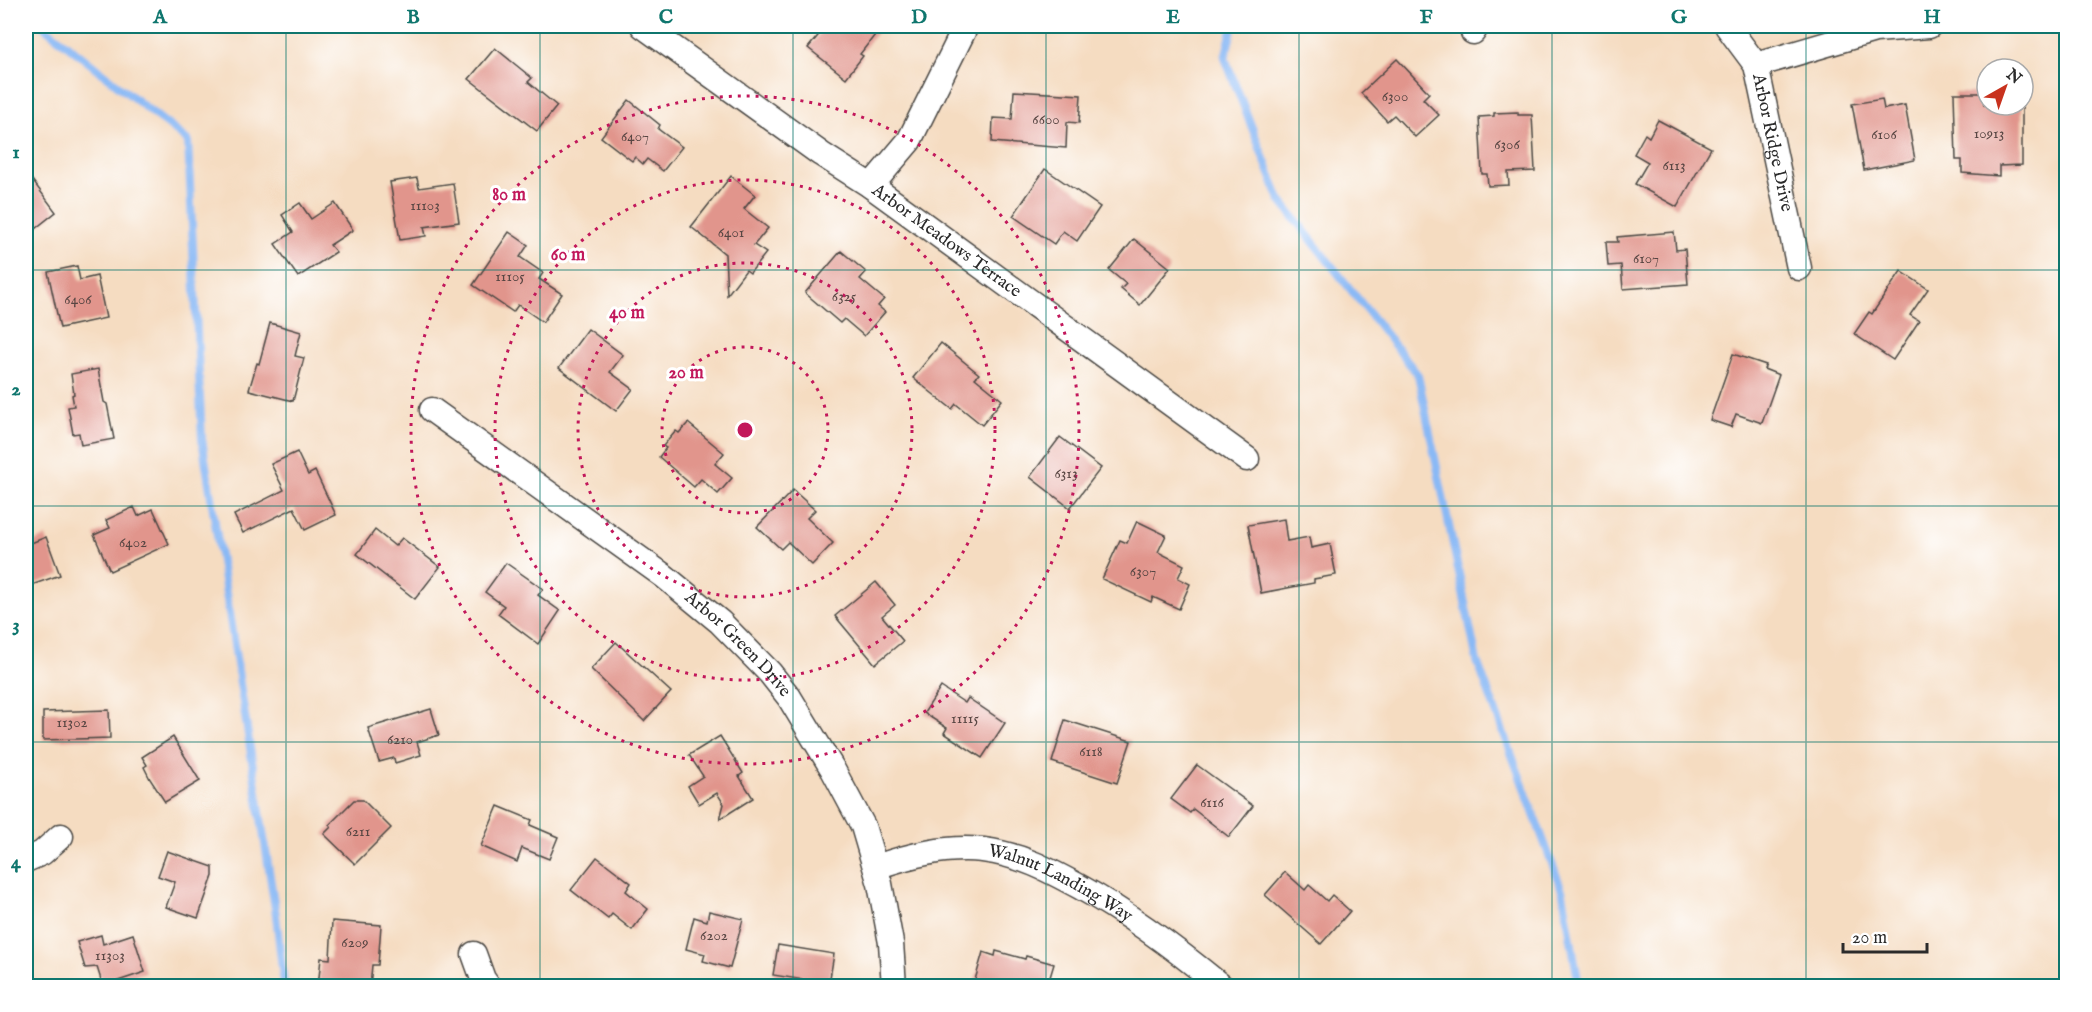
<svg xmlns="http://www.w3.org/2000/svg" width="2092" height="1012" viewBox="0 0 2092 1012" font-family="'IM FELL English',serif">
<rect width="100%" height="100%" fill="#fff"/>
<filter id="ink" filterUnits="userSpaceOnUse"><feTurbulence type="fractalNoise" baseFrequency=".0167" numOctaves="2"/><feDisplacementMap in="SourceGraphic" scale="12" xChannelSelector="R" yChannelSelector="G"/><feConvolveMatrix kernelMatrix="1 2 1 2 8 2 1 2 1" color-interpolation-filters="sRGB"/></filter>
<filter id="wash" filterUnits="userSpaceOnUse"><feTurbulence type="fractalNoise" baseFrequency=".008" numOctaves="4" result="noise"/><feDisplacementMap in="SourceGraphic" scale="24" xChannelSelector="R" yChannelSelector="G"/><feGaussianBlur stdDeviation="1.35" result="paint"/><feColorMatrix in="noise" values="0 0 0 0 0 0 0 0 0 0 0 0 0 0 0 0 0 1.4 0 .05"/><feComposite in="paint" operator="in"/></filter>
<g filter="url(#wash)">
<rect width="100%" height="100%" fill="#f5dcc1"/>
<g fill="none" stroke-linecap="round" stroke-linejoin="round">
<g stroke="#8ab9f5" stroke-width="8">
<path d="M43,26L188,141L202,439L276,915L284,986"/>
<path d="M1233,26L1225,58L1280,200L1418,375L1477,661L1563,893L1579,986"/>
</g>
</g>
<g id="blocks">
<g fill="#e1958c">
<path d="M826,26H882L860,54L863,56L846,78L808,48Z"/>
<path d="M495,48L532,78L528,82L557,106L537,131L469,79Z"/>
<path d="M1397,59L1429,93L1423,99L1439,115L1415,137L1394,115L1387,121L1361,93Z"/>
<path d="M1014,91L1081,95L1079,123L1067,122L1066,148L992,142L993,118L1012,119Z"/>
<path d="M1954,93H1984V105H2022V165L1999,166V176L1962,173V160H1956Z"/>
<path d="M1882,99L1884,109L1905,105L1915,160L1864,170L1852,104Z"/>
<path d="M629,100L660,125L658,129L682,147L663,171L647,159L643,164L635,157L632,161L601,137Z"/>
<path d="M1518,112V115H1532L1535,171L1508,172L1509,185L1488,186L1487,174H1482L1479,117L1494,116V113Z"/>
<path d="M1658,120L1711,148L1677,207L1635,184L1648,162L1634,154L1645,134L1649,137Z"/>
<path d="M1045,169L1100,207L1077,241L1063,231L1054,244L1013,216Z"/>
<path d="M26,172L56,212L26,236Z"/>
<path d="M731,176L755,195L744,209L768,228L754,245L766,253L750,273L746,270L727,295L725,254L691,227Z"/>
<path d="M417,178L419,188L453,183L459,222L424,227L426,236L400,240L390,182Z"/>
<path d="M300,203L311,219L335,203L353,230L330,245L336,252L298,277L275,244L293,232L282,215Z"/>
<path d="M509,232L528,245L520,257L543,273L539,279L562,294L543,322L518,305L513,312L473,285Z"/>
<path d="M1674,232L1676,250L1685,249L1688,284L1623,289L1621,265L1608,266L1606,242H1618L1617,237Z"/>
<path d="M1134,239L1170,268L1140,305L1121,289L1126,284L1109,270Z"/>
<path d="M841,251L866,272L860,279L884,299L878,306L885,312L864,336L844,319L840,323L805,293Z"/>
<path d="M77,266L80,280L97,276L106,318L60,328L48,272Z"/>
<path d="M1901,271L1928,289L1910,315L1919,321L1893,360L1854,334L1869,312L1872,314Z"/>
<path d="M270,323L301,332L295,356L304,358L293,401L249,390L257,363L259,364Z"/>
<path d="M588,329L623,355L610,372L633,389L616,411L559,368Z"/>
<path d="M941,343L979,374L975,378L1002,400L982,425L956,404L952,409L913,378Z"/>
<path d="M1733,354L1766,365L1764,369L1779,375L1762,423L1736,414L1731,427L1710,420Z"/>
<path d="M98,369L104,402L107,404L114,439L81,445L79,433L73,434L68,407L74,406L72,395L74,394L71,374Z"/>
<path d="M688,423L724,453L715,464L732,478L718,494L701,479L694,487L659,457L666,448L663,446L676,431L679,433Z"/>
<path d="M1060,437L1101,468L1070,508L1030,477Z"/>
<path d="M297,452L308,475L315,471L336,515L305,530L294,508L243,533L234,515L284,490L271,464Z"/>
<path d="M793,490L815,510L807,518L833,543L812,565L788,542L781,549L757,527Z"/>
<path d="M134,507L138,516L153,509L169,544L110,571L94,535L110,528L106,520Z"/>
<path d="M1284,519L1287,541L1309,537L1311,548L1330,544L1336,575L1314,579V583L1261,593L1248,525Z"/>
<path d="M1137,521L1166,535L1158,552L1184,565L1178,578L1190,584L1179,609L1153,597L1151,602L1102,579L1120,540L1127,543Z"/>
<path d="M375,530L395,546L402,538L440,567L415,599L357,554Z"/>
<path d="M46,537L60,575L26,587V545Z"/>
<path d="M506,563L543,589L538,595L560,611L538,644L498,614L504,606L485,592Z"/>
<path d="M876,582L895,605L882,616L903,641L875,664L835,616Z"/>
<path d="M616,642L671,692L644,721L591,669Z"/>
<path d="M941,687L965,703L968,698L1005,723L982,758L944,733L947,728L924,713Z"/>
<path d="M431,709L439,735L417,742L421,755L395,763L394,758L379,762L368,728Z"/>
<path d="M109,710L110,738L43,740V712Z"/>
<path d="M1065,720L1131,741L1117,783L1052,762Z"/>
<path d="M720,736L743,773L739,776L753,798L720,819L724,804L717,793L699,804L688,786L703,776L689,755Z"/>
<path d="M173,737L200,781L165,802L150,779L144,767L147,765L142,757Z"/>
<path d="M1197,765L1253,806L1229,837L1193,809L1190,813L1171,799Z"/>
<path d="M354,800H363L391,828L355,864L324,834L331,827L329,825Z"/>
<path d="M498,806L532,820L530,825L558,837L549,859L522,848L517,862L481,846Z"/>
<path d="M167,851L213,867V876L198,918L166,907L175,882L158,876Z"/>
<path d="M597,857L631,883L626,891L648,909L632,930L612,914L608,919L571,890Z"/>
<path d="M1285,872L1305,890L1309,885L1327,901L1332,895L1350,911L1321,944L1265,895Z"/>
<path d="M709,911L743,919L730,968L703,961L705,954L686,949L694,917L707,921Z"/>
<path d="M332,921L381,925L378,965H372L370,987H318L321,958L330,959Z"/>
<path d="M133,934L145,972L103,986L97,967L85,968L77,942L101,935L103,944Z"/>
<path d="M778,945L834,954L829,984L773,975Z"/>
<path d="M996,951L1025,959L1026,956L1054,964L1047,987H973L983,952L995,956Z"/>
</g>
</g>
</g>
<g filter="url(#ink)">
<use href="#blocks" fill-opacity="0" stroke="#494642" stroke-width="1.5"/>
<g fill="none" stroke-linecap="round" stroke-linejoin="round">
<defs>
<g id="minor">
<path id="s1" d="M643,26L821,154L871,186L1247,459"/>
<path id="s2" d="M1727,26L1756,65L1799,268"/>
<path d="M1473,32L1477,26"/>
<path d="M1756,65L1875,30L1929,26"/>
<path d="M871,186L909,141L966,26"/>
<path id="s3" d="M432,410L664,576L720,622L770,673L789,697L832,768L863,826L880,884L891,943L894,986"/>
<path d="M26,860L42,853L61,836"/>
<path id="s4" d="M876,867C911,855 946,846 983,850C1021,855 1047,869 1080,887C1131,915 1176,949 1221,986"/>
<path d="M474,954L483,979L488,986"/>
</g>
</defs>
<use href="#minor" stroke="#494642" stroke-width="27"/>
<use href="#minor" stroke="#fff" stroke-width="24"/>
</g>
</g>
<path fill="none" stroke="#0f766e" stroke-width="1.5" stroke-opacity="0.55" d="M286,26V986M540,26V986M793,26V986M1046,26V986M1299,26V986M1552,26V986M1806,26V986M26,270H2066M26,506H2066M26,742H2066"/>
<g fill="none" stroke="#c2185b" stroke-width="3" stroke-dasharray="3 6">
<circle cx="745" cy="430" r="83"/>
<circle cx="745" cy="430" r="167"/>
<circle cx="745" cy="430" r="250"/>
<circle cx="745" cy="430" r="334"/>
</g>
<g text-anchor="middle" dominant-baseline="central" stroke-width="6" stroke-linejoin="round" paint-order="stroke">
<g font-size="15" fill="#584643">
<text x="1395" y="96">6300</text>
<text x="1046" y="119">6600</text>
<text x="1989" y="133">10913</text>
<text x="1884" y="134">6106</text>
<text x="635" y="136">6407</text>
<text x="1507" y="144">6306</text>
<text x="1674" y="165">6113</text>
<text x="425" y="205">11103</text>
<text x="731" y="232">6401</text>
<text x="1646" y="258">6107</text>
<text x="510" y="276">11105</text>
<text x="844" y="296">6325</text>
<text x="78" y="299">6406</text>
<text x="1066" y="473">6313</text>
<text x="133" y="542">6402</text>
<text x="1143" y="571">6307</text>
<text x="965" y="718">11115</text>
<text x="72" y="722">11302</text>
<text x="400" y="739">6210</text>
<text x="1091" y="751">6118</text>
<text x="1212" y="802">6116</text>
<text x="358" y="831">6211</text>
<text x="714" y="935">6202</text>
<text x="355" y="942">6209</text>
<text x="110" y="955">11303</text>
</g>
<g font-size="18" fill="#2b2b2b" stroke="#fff">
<text stroke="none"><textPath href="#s2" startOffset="128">Arbor Ridge Drive</textPath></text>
<text stroke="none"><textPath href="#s1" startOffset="372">Arbor Meadows Terrace</textPath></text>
<text stroke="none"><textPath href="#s3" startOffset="386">Arbor Green Drive</textPath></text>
<text stroke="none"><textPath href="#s4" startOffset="194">Walnut Landing Way</textPath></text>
</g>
</g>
<circle cx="745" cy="430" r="9" fill="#c2185b" stroke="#fff" stroke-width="3"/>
<g font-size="18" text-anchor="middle" font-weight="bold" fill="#c2185b" stroke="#fff" stroke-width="6" stroke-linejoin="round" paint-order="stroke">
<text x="509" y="200">80 m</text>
<text x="568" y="260">60 m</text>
<text x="627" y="318">40 m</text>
<text x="686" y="378">20 m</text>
</g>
<rect width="2092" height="1012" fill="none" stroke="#fff" stroke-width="66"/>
<g transform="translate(2005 87) rotate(40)"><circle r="28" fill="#ffffff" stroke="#aaaaaa" stroke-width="1.5"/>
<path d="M0-4.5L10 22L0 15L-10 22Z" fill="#c8321e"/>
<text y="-9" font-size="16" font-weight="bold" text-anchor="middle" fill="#2b2b2b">N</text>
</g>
<path d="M1843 943v9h84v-9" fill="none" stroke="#2b2b2b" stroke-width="3"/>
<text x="1852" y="943" font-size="18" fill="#2b2b2b" stroke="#ffffff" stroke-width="4.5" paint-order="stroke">20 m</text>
<rect x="33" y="33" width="2026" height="946" fill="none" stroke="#0f766e" stroke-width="2"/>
<g font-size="20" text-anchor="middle" font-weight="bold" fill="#0f766e">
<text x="160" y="23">A</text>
<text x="413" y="23">B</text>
<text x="666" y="23">C</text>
<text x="919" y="23">D</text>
<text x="1173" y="23">E</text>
<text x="1426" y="23">F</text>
<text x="1679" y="23">G</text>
<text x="1932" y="23">H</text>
<text x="16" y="158">1</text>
<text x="16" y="395">2</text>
<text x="16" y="631">3</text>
<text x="16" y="868">4</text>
</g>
</svg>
